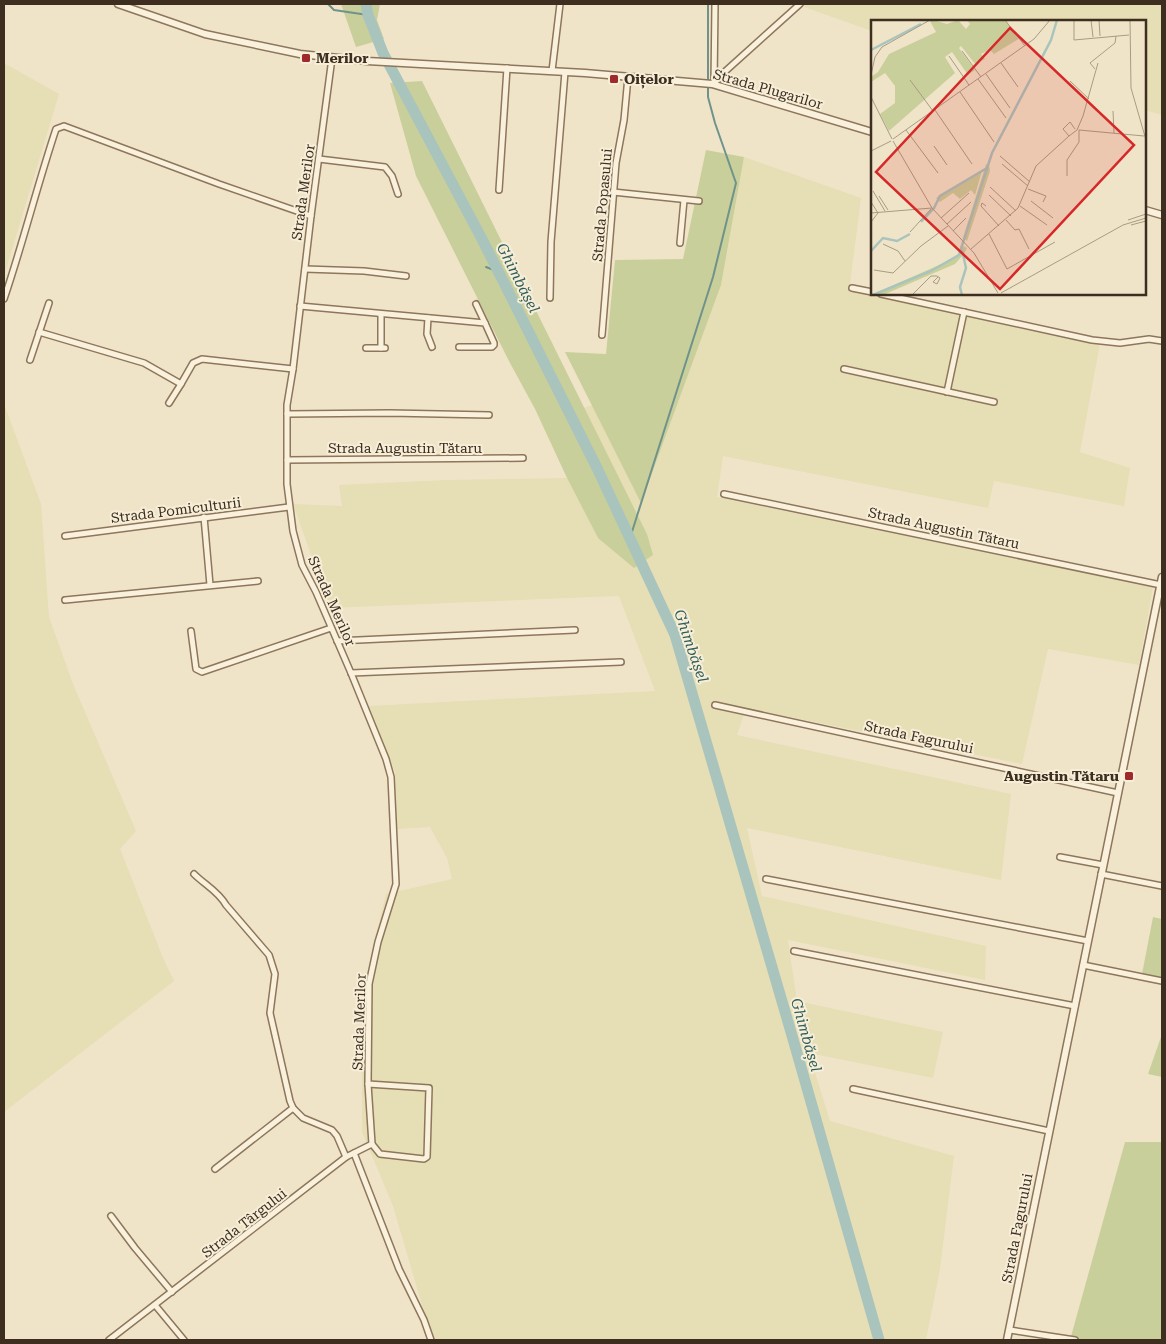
<svg xmlns="http://www.w3.org/2000/svg" width="1166" height="1344" viewBox="0 0 1166 1344" font-family="'Roboto Serif',serif">
<rect width="100%" height="100%" fill="#f0e4c8"/>
<g fill="#e6deb5">
<path d="M805,4H1162V115L1145,110V21H872V31L804,7Z"/>
<path d="M4,63L59,94L4,276Z"/>
<path d="M744,157L861,198L850,285L872,290V294H890L1101,338L1080,452L1130,468L1124,506L994,481L988,508L723,456L717,497L1153,587L1139,665L1048,649L1022,764L746,708L737,735L1011,794L1001,880L747,828L762,896L986,946L985,980L788,940L797,1001L943,1032L933,1078L809,1053L830,1121L954,1156L940,1269L926,1340H435L429,1329L393,1206L362,1132V1025L372,952L386,894L452,879L447,858L430,827L396,829L395,772L369,706L655,691L619,596L330,608L293,504L342,506L339,485L446,480L567,478L598,538L647,534L584,408L592,405L641,502L721,285Z"/>
<path d="M4,404L41,504L49,617L73,684L136,831L120,849L163,958L174,981L4,1112Z"/>
</g>
<g fill="#c9cf9b">
<path d="M341,4H380L377,20L384,39L356,47Z"/>
<path d="M422,81L647,534L653,555L634,568L598,538L567,478L535,409L510,363L416,176L390,83Z"/>
<path d="M706,150L744,157L721,285L641,503L565,352L606,354L615,260L683,259Z"/>
<path d="M1153,917L1162,919V978L1142,974Z"/>
<path d="M1162,1034V1077L1148,1074Z"/>
<path d="M1125,1142H1162V1340H1070Z"/>
</g>
<g fill="none" stroke-linecap="round" stroke-linejoin="round">
<g stroke="#6f938a" stroke-width="2">
<path d="M328,4L334,10L368,15"/>
<path d="M708,81V4"/>
<path d="M486,267L499,272"/>
<path d="M630,538L713,277L736,183L715,123L708,97V86"/>
</g>
<path stroke="#a9c4bc" stroke-width="11" d="M366,4L368,15L383,53L483,241L598,470L675,635L793,1039L879,1340"/>
<defs>
<g id="minor">
<path d="M332,58L311,216L293,369L287,405V484L293,531L302,565L316,592L351,673L386,759L391,777L396,884L378,942L369,984L368,1084L429,1088L427,1157L424,1159L380,1154L372,1144"/>
<path d="M552,71L560,4"/>
<path d="M714,84L720,76L800,4"/>
<path d="M714,84L715,4"/>
<path d="M319,159L385,167L392,176L398,194"/>
<path d="M499,190L507,68"/>
<path d="M613,192L699,201"/>
<path d="M680,243L684,200"/>
<path d="M305,269L364,271L406,276"/>
<path d="M852,288L872,292"/>
<path d="M881,294L1092,340L1120,343L1149,339L1162,341"/>
<path d="M550,298L551,242L565,72"/>
<path d="M4,299C23,243 37,186 56,129L64,126L219,184L311,216"/>
<path d="M476,304L485,323"/>
<path d="M300,306L485,323L494,343V345L492,347H459"/>
<path d="M381,314V348"/>
<path d="M428,318L427,334L432,347"/>
<path d="M39,332L144,363L181,384L193,363L202,359L293,369"/>
<path d="M602,335L616,163L624,120L628,77"/>
<path d="M366,348H385"/>
<path d="M30,360L49,303"/>
<path d="M844,369L994,402"/>
<path d="M947,392L964,312"/>
<path d="M169,403L181,384"/>
<path d="M287,414L390,413L489,415"/>
<path d="M287,460L523,458"/>
<path d="M724,494L1161,585"/>
<path d="M204,517L210,585"/>
<path d="M65,536L289,507"/>
<path d="M65,600L258,581"/>
<path d="M191,631L196,669L202,672L331,628"/>
<path d="M337,641L575,630"/>
<path d="M351,673L621,662"/>
<path d="M715,705L1118,793"/>
<path d="M1060,857L1103,865"/>
<path d="M194,874C205,885 218,891 226,905L269,955L275,974L270,1013L290,1101L293,1108L303,1118L332,1130L337,1136L346,1157L354,1153"/>
<path d="M1101,874L1162,886"/>
<path d="M766,879L1088,941"/>
<path d="M794,951L1075,1006"/>
<path d="M1083,965L1162,981"/>
<path d="M368,1084L372,1144L354,1153L399,1269L424,1320L431,1340"/>
<path d="M853,1089L1049,1131"/>
<path d="M215,1169L293,1108"/>
<path d="M111,1216L135,1248L172,1292"/>
<path d="M155,1305L184,1340"/>
<path d="M1010,1330L1075,1340"/>
<path d="M109,1340L346,1157"/>
</g>
<g id="tertiary">
<path d="M118,4L205,34L300,54L367,61L585,73L712,84L872,132"/>
<path d="M1145,210L1162,215"/>
<path d="M1007,1340L1162,577"/>
</g>
</defs>
<use href="#minor" stroke="#8d765c" stroke-width="8"/>
<use href="#tertiary" stroke="#8d765c" stroke-width="9"/>
<use href="#minor" stroke="#faf1dc" stroke-width="5"/>
<use href="#tertiary" stroke="#faf1dc" stroke-width="6"/>
</g>
<g fill="#9e2a2b" stroke="#f7eed8" stroke-width="2">
<rect x="301" y="53" width="10" height="10" rx="2.5"/>
<rect x="609" y="74" width="10" height="10" rx="2.5"/>
<rect x="1124" y="771" width="10" height="10" rx="2.5"/>
</g>
<g text-anchor="middle" dominant-baseline="central" stroke-width="4" stroke-linejoin="round" paint-order="stroke">
<g font-size="14" font-weight="bold" fill="#3d2e20" stroke="#f7eed8" text-anchor="start">
<text x="316" y="58">Merilor</text>
<text x="624" y="79">Oițelor</text>
<text x="1119" y="776" text-anchor="end">Augustin Tătaru</text>
</g>
<g font-size="14" fill="#3d2e20" stroke="#f7eed8">
<text transform="translate(768 89) rotate(16)">Strada Plugarilor</text>
<text transform="translate(303 192) rotate(-82)">Strada Merilor</text>
<text transform="translate(602 205) rotate(-85)">Strada Popasului</text>
<text x="405" y="448">Strada Augustin Tătaru</text>
<text transform="translate(176 510) rotate(-7)">Strada Pomiculturii</text>
<text transform="translate(944 528) rotate(12)">Strada Augustin Tătaru</text>
<text transform="translate(332 601) rotate(66)">Strada Merilor</text>
<text transform="translate(919 737) rotate(12)">Strada Fagurului</text>
<text transform="translate(359 1022) rotate(-88)">Strada Merilor</text>
<text transform="translate(244 1223) rotate(-38)">Strada Târgului</text>
<text transform="translate(1017 1228) rotate(-79)">Strada Fagurului</text>
</g>
<g font-size="15" font-style="italic" fill="#2f5d5a" stroke="#f7eed8">
<text transform="translate(518 278) rotate(63)">Ghimbășel</text>
<text transform="translate(691 646) rotate(71)">Ghimbășel</text>
<text transform="translate(806 1035) rotate(74)">Ghimbășel</text>
</g>
</g>
<g transform="translate(871 20)">
<rect width="275" height="275" fill="#f0e4c8"/>
<path d="M62,0L76,4L87,0L95,9L99,4L96,0H134L149,18L123,34L119,30L110,34L114,39L104,44L90,26L88,28L104,50L97,55L81,32L74,37L84,53L18,111L9,94L24,83V66L14,53L0,62V57L7,52L18,34L65,12L59,1ZM115,144L118,145L119,151L96,221L92,218ZM111,151L104,175L100,170L89,179L82,173L69,182L65,178ZM92,226L96,228L93,234L84,244L12,275H0L84,238Z" fill="#c9cf9b"/>
<path fill="none" stroke="#a9c4bc" stroke-width="2.5" d="M0,30L50,4M50,202L63,188L69,176L116,148M0,231L12,218L26,221L39,214M2,275L60,251L88,235L121,133L180,20L186,0M91,275L89,267L95,248L91,230"/>
<path fill="none" stroke="#a89b85" stroke-width="1" d="M134,0L154,26M203,0V20L258,15M220,0L222,17M228,0L229,16M259,0L260,68L275,120M91,31L110,57M78,36L98,65M130,43L147,67M224,49L219,43L244,23L245,16M115,54L139,88M0,55L4,37L11,27L59,0M107,59L135,98M39,60L62,91M199,61L218,79M89,72L123,122M0,77L21,119M64,90L101,144M242,91L243,113M35,110L67,153M208,110L273,116M198,116L206,110L212,96L227,43M22,119L163,19L179,0M22,121L61,188L103,233L127,273M63,126L76,145M0,131L20,121M129,136L159,162M131,144L157,166M196,156V140L208,122V110M119,167L145,191M157,169L175,176L172,182M2,171L14,191M118,175L140,196M8,176L17,190M160,181L182,198M0,182L7,193L0,202M115,186L111,183L110,186L128,206M149,186L176,205M0,193L61,188M70,198L98,173M135,200L144,210L148,209L158,229M257,200L275,194M76,204L100,182M260,205L275,201M82,211L95,198M39,212L60,189M118,214L136,249L184,222M12,224L27,231L34,241M100,229L147,188L165,146L198,116L192,109L199,102L204,109M3,250L22,253L50,226L77,206M130,273L252,205L275,198M41,275L60,256H66L69,258L66,264L62,262L67,257"/>
<path fill="#d62828" fill-opacity="0.15" stroke="#d62828" stroke-width="2.5" d="M139,8L263,125L129,269L5,152Z"/>
<rect width="275" height="275" fill="none" stroke="#3d2e20" stroke-width="2.5"/>
</g>
<rect width="1166" height="1344" fill="none" stroke="#3d2e20" stroke-width="10"/>
</svg>
